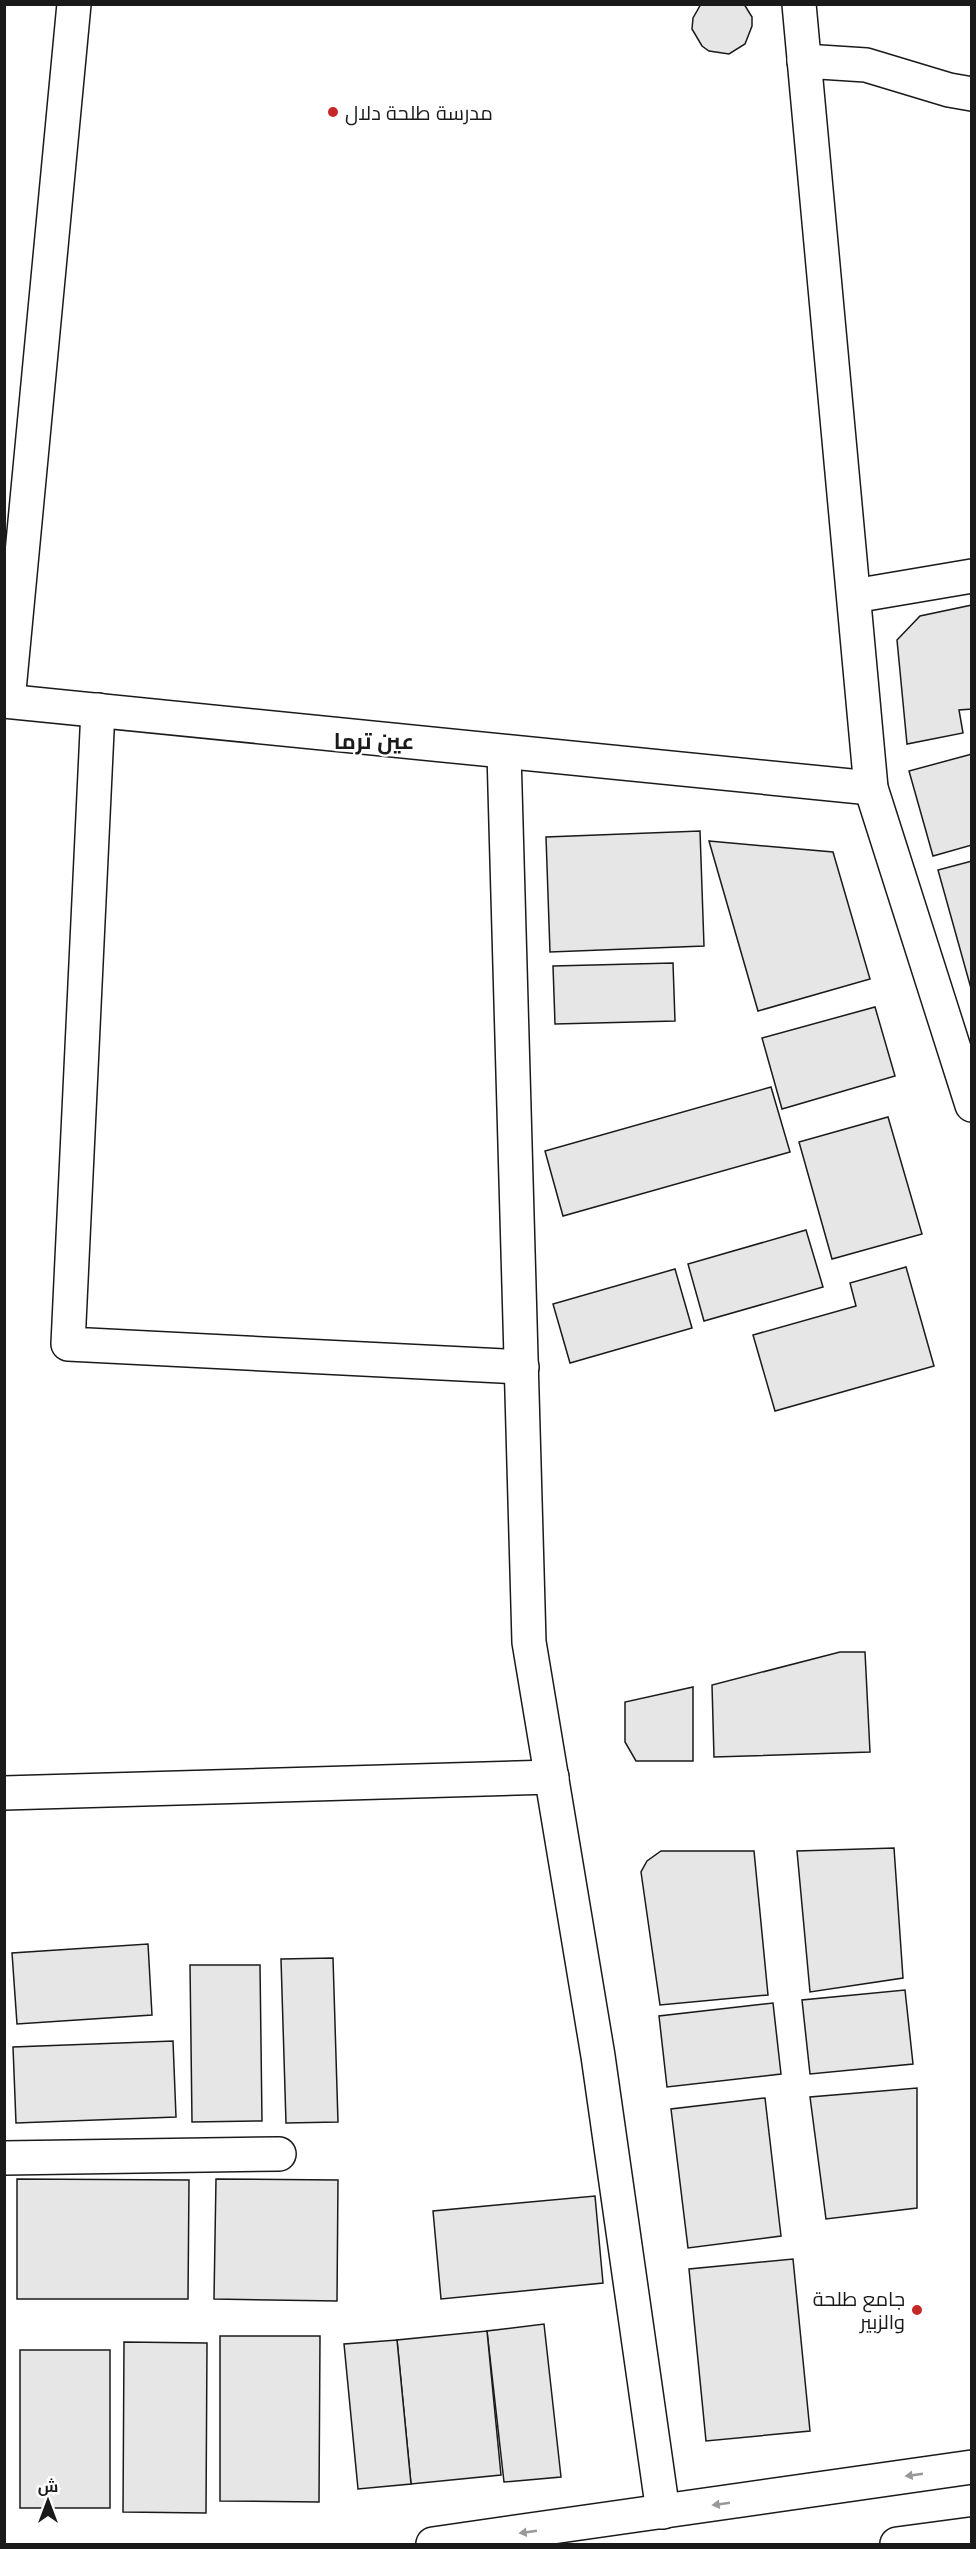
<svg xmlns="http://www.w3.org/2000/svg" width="976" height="2549" viewBox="0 0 976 2549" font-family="'Noto Sans',Cairo,sans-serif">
<rect width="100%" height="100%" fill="#fff"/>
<g fill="#e6e6e6" stroke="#1a1a1a" stroke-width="1.5">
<path d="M701,4H744L752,17V26L745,44L729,54L709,51L702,46L692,29L693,18Z"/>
<path d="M972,605V709L959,710L963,733L907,744L897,640L920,616Z"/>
<path d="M972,754V845L933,856L909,771Z"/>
<path d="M700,831L704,946L550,952L546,837Z"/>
<path d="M709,841L833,852L870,979L758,1011Z"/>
<path d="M972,861V992L938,870Z"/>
<path d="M673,963L675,1021L555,1024L553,966Z"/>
<path d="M875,1007L895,1076L782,1109L762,1038Z"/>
<path d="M771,1087L790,1152L563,1216L545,1151Z"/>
<path d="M888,1117L922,1234L832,1259L799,1142Z"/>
<path d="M806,1230L823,1287L704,1321L688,1264Z"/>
<path d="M906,1267L934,1366L775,1411L753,1335L856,1306L850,1283Z"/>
<path d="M675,1269L692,1328L570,1363L553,1304Z"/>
<path d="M840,1652H865L870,1752L714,1757L712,1685Z"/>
<path d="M693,1687V1761H636L625,1742V1702Z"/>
<path d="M894,1848L903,1978L810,1992L797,1851Z"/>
<path d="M661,1851H754L768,1995L660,2005L641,1872L647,1861Z"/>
<path d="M148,1944L152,2015L17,2024L12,1953Z"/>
<path d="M333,1958L338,2122L286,2123L281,1959Z"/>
<path d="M190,1965H260L262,2121L192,2122Z"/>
<path d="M905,1990L913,2064L810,2074L802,2000Z"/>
<path d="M773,2003L781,2074L667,2087L659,2016Z"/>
<path d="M173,2041L176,2117L16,2123L13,2047Z"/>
<path d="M917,2088V2208L826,2219L810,2097Z"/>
<path d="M765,2098L781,2236L688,2248L671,2109Z"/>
<path d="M17,2179L189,2180L188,2299H17Z"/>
<path d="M216,2179L338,2180L337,2301L214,2299Z"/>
<path d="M595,2196L603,2283L441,2299L433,2211Z"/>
<path d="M793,2259L810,2431L706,2441L689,2269Z"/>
<path d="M544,2324L561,2477L504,2482L487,2331Z"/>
<path d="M487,2331L501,2475L411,2484L397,2340Z"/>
<path d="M220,2336H320L319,2502L220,2501Z"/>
<path d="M397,2340L411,2484L358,2489L344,2344Z"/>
<path d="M124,2342L207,2343L206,2513L123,2512Z"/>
<rect x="20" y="2350" width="90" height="158"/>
</g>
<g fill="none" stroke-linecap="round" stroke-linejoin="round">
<defs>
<g id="street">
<path d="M799,4L871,788L972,1105"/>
<path d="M804,61L866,65L949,90L972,94"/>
<path d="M854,596L972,576"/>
<path d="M4,701L871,788"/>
<path d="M8,701L74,4"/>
<path d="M98,710L68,1344L522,1367"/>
<path d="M504,753L529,1642L598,2056L663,2512"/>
<path d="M4,1793L552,1777"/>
<path d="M4,2158L279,2154"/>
</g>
<g id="primary">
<path d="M433,2544L972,2467"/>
<path d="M897,2544L972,2534"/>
</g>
</defs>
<use href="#street" stroke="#1a1a1a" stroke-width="36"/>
<use href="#primary" stroke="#1a1a1a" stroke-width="36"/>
<use href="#street" stroke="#fff" stroke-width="33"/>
<use href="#primary" stroke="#fff" stroke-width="33"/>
</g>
<defs><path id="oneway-solid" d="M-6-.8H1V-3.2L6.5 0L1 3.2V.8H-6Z" transform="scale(1.5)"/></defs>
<g fill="#989898">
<use href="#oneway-solid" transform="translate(914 2475) rotate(172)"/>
<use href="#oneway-solid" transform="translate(721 2504) rotate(172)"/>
<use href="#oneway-solid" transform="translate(528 2532) rotate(172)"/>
</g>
<g fill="#c62828" stroke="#fff" stroke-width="2">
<circle cx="333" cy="112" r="6"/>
<circle cx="917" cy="2310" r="6"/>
</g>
<g text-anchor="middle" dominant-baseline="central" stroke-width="4.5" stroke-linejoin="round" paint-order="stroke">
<g font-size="20" fill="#1a1a1a" stroke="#fff" text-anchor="start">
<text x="345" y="112">مدرسة طلحة دلال</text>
<text x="905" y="2298" text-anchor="end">جامع طلحة<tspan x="905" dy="23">والزبير</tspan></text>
</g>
<g font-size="22" font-weight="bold" fill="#1a1a1a" stroke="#fff">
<text x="374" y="740">عين ترما</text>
</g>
</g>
<rect width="976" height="2549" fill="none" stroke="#1a1a1a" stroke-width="12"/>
<g transform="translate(48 2501)" stroke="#ffffff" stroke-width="4.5" paint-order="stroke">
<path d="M0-4.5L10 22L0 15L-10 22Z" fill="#1a1a1a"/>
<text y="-9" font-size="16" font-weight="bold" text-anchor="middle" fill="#1a1a1a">ش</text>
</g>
</svg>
